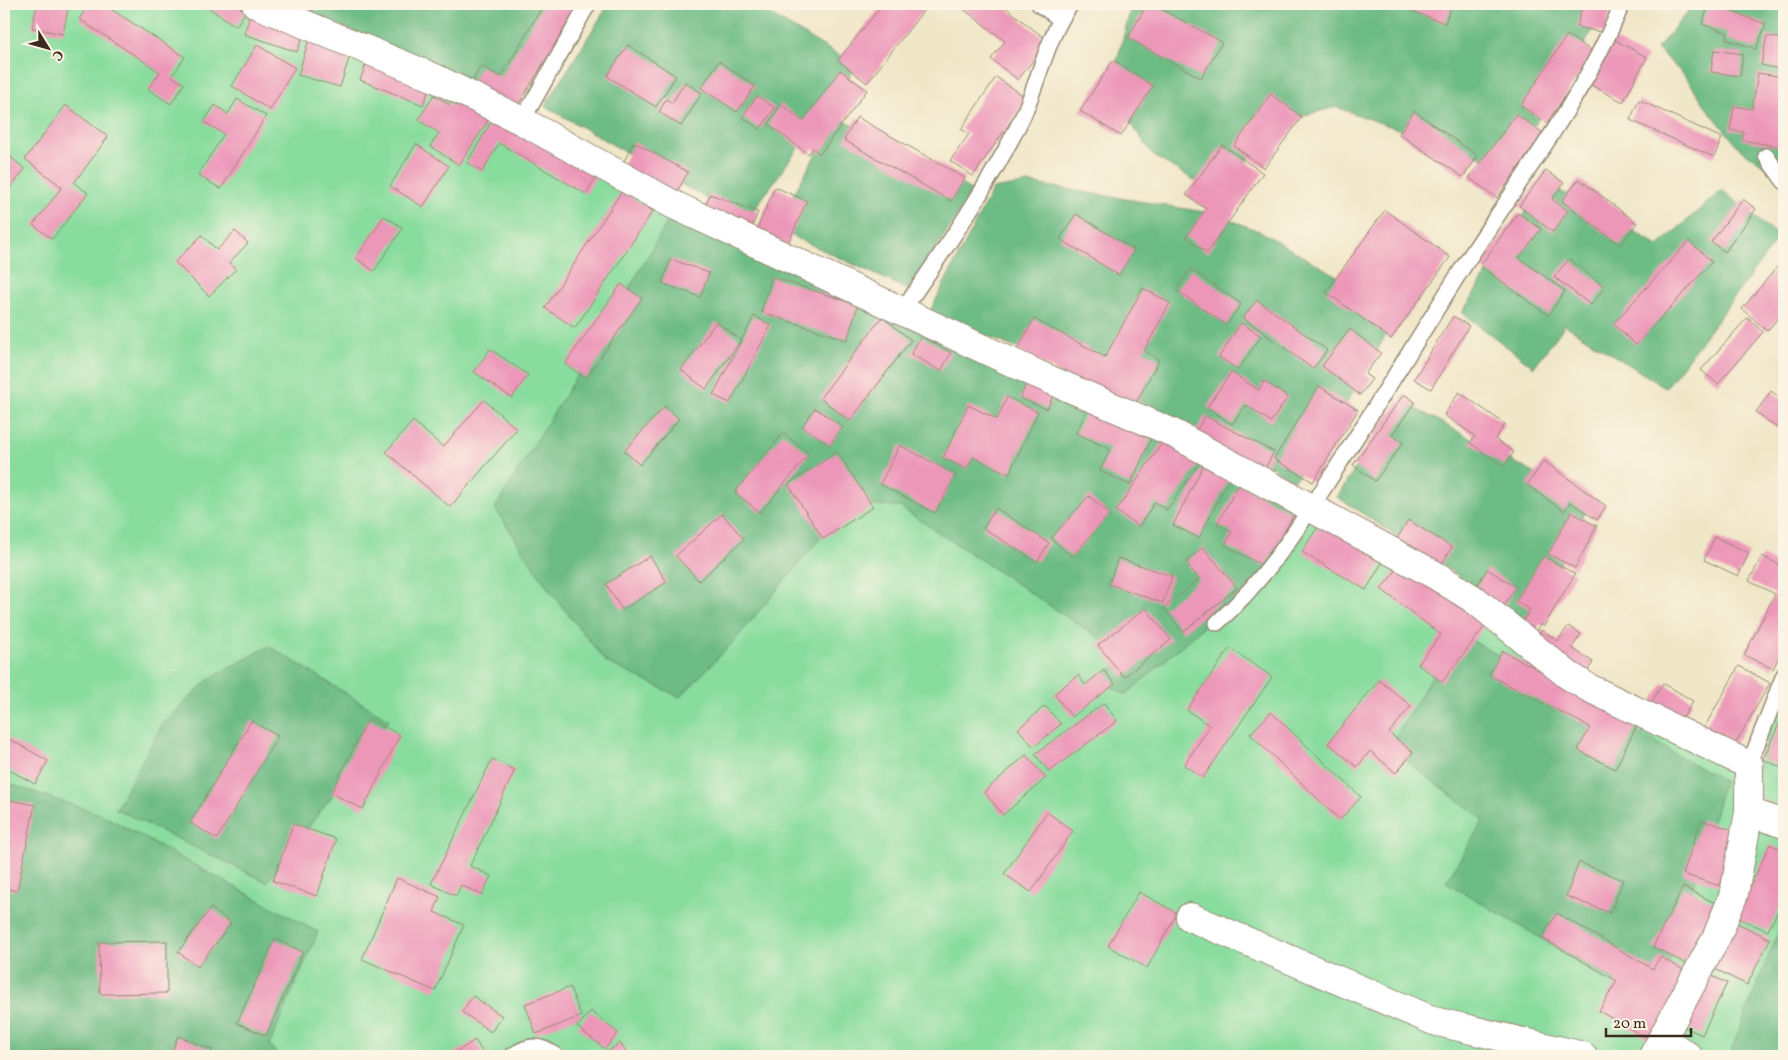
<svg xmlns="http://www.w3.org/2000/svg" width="1788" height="1060" viewBox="0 0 1788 1060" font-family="Vollkorn,serif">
<rect width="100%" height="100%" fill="#fcf5e5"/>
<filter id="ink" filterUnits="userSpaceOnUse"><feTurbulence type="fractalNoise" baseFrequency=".02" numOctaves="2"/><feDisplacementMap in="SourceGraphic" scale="10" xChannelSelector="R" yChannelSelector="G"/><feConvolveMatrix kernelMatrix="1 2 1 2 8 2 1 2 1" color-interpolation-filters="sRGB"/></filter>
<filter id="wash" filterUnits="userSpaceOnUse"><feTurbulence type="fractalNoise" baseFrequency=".0096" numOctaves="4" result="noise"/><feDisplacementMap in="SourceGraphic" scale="20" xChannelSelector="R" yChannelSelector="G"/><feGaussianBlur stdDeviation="1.12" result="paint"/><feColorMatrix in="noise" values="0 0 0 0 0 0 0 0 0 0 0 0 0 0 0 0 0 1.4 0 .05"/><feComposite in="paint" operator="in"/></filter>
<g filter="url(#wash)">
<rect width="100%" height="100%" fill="#f0e6c8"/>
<g fill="#88dc9e" stroke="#62835e">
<path d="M4,4H258L1164,433L1521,642L1753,772L1747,795L1784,822V1056H4Z"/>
<path d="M1784,690V811L1751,791L1775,711Z"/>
</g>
<g fill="#6ebc85" stroke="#547352">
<path d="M296,4H565L509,99L295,6Z"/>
<path d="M609,4H752L857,66L746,221L545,106Z"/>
<path d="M1132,4H1609L1510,165L1446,146L1336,107L1281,121L1218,194L1154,156L1109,92Z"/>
<path d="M1694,4H1784V186L1777,174L1740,149L1707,108L1687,78L1657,49Z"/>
<path d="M837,116L973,191L909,290L775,228Z"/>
<path d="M1029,183L1216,214L1261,232L1399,312L1319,451L1293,481L1255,455L1086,376L929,313L993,189Z"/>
<path d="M1543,185L1590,203L1658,246L1722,190L1779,237L1666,388L1565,325L1534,367L1462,313Z"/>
<path d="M675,209L1322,503L1269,568L1126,695L1101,681L1125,655L900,507L849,504L733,642L680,697L606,662L550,591L495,508L608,325Z"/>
<path d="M1400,400L1589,503L1531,623L1337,497Z"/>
<path d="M1458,633L1724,781L1675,947L1652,1004L1446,882L1484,820L1389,748Z"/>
<path d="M269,646L389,720L267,882L116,809L162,725L208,680Z"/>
<path d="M4,782L102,815L318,932L269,1045L279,1056H4Z"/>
<path d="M1784,918V1056H1729Z"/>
</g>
<g id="blocks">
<g fill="#ec96b8">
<path d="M37,4H69L63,34L32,28Z"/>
<path d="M89,4H103L185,57L172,76L184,84L171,104L148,89L160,72L79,19Z"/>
<path d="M203,4H235L246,11L236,26Z"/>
<path d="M271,4H307L314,7L307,22Z"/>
<path d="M537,4H579L513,114L468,88L481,66L501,77L542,7Z"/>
<path d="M883,4H916L924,10L867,83L838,60Z"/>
<path d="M957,4H1001L1048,41L1018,80L991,59L1005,41Z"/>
<path d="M1147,4H1152L1222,42L1201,78L1128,38Z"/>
<path d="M1391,4H1452L1445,23Z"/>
<path d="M1582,4H1612L1605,33L1577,27Z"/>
<path d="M1709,4L1766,24L1756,49L1726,39L1728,33L1702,24Z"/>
<path d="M251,12L305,30L297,52L244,34Z"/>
<path d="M1567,35L1594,52L1547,123L1521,106Z"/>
<path d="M1767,36L1784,39V70L1761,65Z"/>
<path d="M309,39L351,52L340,87L298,75Z"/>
<path d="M1613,39L1647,57L1623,102L1589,84Z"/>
<path d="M257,45L295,68L270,110L232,86Z"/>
<path d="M628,45L676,76L656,107L607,76Z"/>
<path d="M1714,50L1743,54L1740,76L1711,72Z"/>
<path d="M368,59L432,83L423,105L360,80Z"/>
<path d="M1113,60L1153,86L1121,136L1080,111Z"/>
<path d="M719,61L755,86L737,112L701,88Z"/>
<path d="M840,70L867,90L820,154L813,148L808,154L768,124L781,104L803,121Z"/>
<path d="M1758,73L1784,77V130L1781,147L1742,140L1744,132L1730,130L1734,106L1752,109Z"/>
<path d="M996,77L1027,98L973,176L950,161L969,134L961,129Z"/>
<path d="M685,82L702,93L681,126L659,112L666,99L672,103Z"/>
<path d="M1271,94L1302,117L1264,168L1234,146Z"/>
<path d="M434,95L450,105L456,96L490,118L459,165L430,146L439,133L418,120Z"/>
<path d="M757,96L775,108L760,129L742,117Z"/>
<path d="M237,99L266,116L221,189L198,175L224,134L204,122L215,105L228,114Z"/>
<path d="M1639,100L1722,138L1714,157L1630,120Z"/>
<path d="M66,105L108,137L74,183L88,193L52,239L33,225L62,187L25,159Z"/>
<path d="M1414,111L1478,156L1463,177L1399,134Z"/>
<path d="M1516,114L1543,133L1497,198L1469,178Z"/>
<path d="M494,117L596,177L586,194L499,143L482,172L467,163Z"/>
<path d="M857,117L965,178L951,201L844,140Z"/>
<path d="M634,142L688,172L674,197L621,167Z"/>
<path d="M416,144L449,166L423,207L390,186Z"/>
<path d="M1222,145L1263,173L1207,253L1186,237L1206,209L1186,195Z"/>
<path d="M7,154L25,169L4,196V159Z"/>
<path d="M1546,170L1564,183L1552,199L1568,211L1553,232L1519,206Z"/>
<path d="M1579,179L1637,223L1620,245L1562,201Z"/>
<path d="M775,187L807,201L785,250L754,236Z"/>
<path d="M622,191L653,211L575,328L545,308Z"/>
<path d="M710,194L758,212L750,232L702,214Z"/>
<path d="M1743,199L1756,209L1725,252L1711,242Z"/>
<path d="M1385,210L1450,257L1391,339L1326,292Z"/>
<path d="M1518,213L1541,229L1519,258L1565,291L1548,315L1480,266Z"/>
<path d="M1076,214L1134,250L1119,275L1060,239Z"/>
<path d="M384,216L403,228L374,271L356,258Z"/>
<path d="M235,231L248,243L229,263L236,269L209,296L175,262L202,235L217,250Z"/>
<path d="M1689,241L1712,262L1636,345L1613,324Z"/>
<path d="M671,259L709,273L700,297L662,283Z"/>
<path d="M1569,259L1605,287L1591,305L1554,277Z"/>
<path d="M1778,266L1784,271V311L1767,331L1742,309Z"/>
<path d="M1191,269L1241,304L1226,325L1176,290Z"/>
<path d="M772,277L858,305L847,340L761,312Z"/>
<path d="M621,284L642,298L586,378L565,364Z"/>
<path d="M1143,288L1170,303L1144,351L1159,360L1131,412L1017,350L1034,319L1105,357Z"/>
<path d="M1257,300L1327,350L1313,369L1243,318Z"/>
<path d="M754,316L771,325L730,403L713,395Z"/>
<path d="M1453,316L1469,326L1431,389L1414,379Z"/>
<path d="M882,317L911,340L850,421L820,398Z"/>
<path d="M1747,318L1763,332L1718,384L1701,370Z"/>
<path d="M716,322L741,340L706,389L681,370Z"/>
<path d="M1241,323L1261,336L1238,370L1219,357Z"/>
<path d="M1350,329L1381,353L1365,374L1372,379L1360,395L1322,366Z"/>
<path d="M921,336L951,353L941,371L911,354Z"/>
<path d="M490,349L528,375L512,398L474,372Z"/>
<path d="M1231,372L1259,390L1264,381L1288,397L1271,422L1246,405L1232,424L1207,407Z"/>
<path d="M1027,382L1054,394L1047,409L1020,398Z"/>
<path d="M1319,386L1358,410L1313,482L1274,459Z"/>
<path d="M1771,391L1784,401V418L1777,428L1756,412Z"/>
<path d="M1459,392L1505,424L1495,439L1514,452L1504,466L1470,443L1475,436L1444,415Z"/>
<path d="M1404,394L1415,402L1392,435L1403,443L1375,481L1353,465Z"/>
<path d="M1007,397L1038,412L1009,474L973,457L967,469L943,458L968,405L997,419Z"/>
<path d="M484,400L517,429L450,507L386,452L413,421L443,447Z"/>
<path d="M665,406L679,419L640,465L624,451Z"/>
<path d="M815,408L843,427L830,445L802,426Z"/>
<path d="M1087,410L1151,439L1130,485L1100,471L1110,449L1076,433Z"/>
<path d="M1205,416L1274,452L1263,472L1194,435Z"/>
<path d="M783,433L809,454L760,513L735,492Z"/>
<path d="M1164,440L1199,464L1167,510L1155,502L1139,526L1116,511Z"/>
<path d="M900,445L956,475L935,513L880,484Z"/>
<path d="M837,452L873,507L823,539L788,484Z"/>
<path d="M1544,461L1606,506L1597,520L1570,502L1564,511L1527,485Z"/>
<path d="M1203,466L1229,479L1199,538L1173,525Z"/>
<path d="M1239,484L1294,514L1265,567L1225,545L1232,532L1217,524Z"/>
<path d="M1089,496L1110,514L1072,557L1051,538Z"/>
<path d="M996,508L1049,543L1037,562L983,528Z"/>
<path d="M1571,512L1597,526L1575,568L1548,554Z"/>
<path d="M722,514L744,539L699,581L676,556Z"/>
<path d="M1408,520L1452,547L1440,567L1396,540Z"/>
<path d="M1320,523L1383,561L1366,590L1302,552Z"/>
<path d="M1715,537L1749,553L1738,576L1704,560Z"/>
<path d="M1203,547L1237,588L1183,632L1164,608L1199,579L1186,562Z"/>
<path d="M650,556L667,582L622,610L606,584Z"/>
<path d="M1543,556L1575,574L1544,626L1540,624L1532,639L1517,630L1530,610L1516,601Z"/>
<path d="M1762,556L1784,567V646L1773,669L1744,655L1775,594L1749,581Z"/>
<path d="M1118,558L1172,576L1163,603L1109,584Z"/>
<path d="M1403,562L1485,626L1442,682L1418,664L1441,635L1381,589Z"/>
<path d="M1487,569L1516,587L1502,609L1474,591Z"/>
<path d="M1146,608L1171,640L1124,677L1098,645Z"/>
<path d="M1568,626L1581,634L1572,648L1593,662L1584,677L1533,644L1542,630L1558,641Z"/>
<path d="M1230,648L1272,677L1203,778L1184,765L1210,726L1187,710Z"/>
<path d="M1502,651L1639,721L1615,769L1578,750L1590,727L1489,675Z"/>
<path d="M1739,666L1770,683L1734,746L1704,728Z"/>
<path d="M1104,670L1115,684L1072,717L1054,694L1078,675L1085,685Z"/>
<path d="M1379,680L1411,706L1389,733L1413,752L1396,773L1370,751L1357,767L1328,743Z"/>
<path d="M1663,683L1693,701L1681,721L1651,703Z"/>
<path d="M1104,703L1117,721L1049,772L1035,754Z"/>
<path d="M1045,706L1061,724L1034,747L1018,729Z"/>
<path d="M1271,712L1361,797L1340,820L1250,734Z"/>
<path d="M1784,713V769L1763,759Z"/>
<path d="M368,719L400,735L363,809L331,793Z"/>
<path d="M251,721L278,736L217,839L190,823Z"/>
<path d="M4,736L48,761L35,784L4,767Z"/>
<path d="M1026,755L1046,778L1003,815L984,792Z"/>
<path d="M492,759L515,770L470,866L491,876L482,895L461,885L456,896L431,884Z"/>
<path d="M4,799L35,805L17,891L4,888Z"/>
<path d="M1047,812L1073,831L1031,892L1004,874Z"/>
<path d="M1701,820L1737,831L1720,886L1683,874Z"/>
<path d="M293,824L336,839L317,896L273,881Z"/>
<path d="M1770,844L1784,851V898L1768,931L1736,917Z"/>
<path d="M1579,862L1623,880L1610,913L1566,896Z"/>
<path d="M397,878L440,897L434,912L464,925L435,991L362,959Z"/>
<path d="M1683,887L1721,906L1691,966L1653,947Z"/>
<path d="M1139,892L1177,913L1147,968L1108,946Z"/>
<path d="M211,908L231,923L198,967L178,952Z"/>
<path d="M1557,913L1653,969L1660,957L1689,973L1650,1040L1599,1011L1617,981L1542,938Z"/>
<path d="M1733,921L1770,939L1747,985L1711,967Z"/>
<path d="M275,939L303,952L266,1036L237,1023Z"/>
<path d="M167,941V993L100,994L99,942Z"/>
<path d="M1706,973L1727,983L1702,1035L1680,1025Z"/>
<path d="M570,987L581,1016L536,1034L525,1004Z"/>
<path d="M473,996L502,1016L491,1032L462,1012Z"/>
<path d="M591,1011L618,1033L605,1049L577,1027Z"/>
<path d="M178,1036L212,1050L210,1056H170Z"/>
<path d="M475,1040L485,1056H450Z"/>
<path d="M620,1043L630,1056H607L605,1053Z"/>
</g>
</g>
</g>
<g filter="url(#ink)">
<use href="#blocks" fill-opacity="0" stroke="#968873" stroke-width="1"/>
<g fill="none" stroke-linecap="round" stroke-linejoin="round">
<defs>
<g id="lane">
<path d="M1039,4L1060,19"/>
<path d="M522,121L588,4"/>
<path d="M1766,156L1784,181"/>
<path d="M902,311C945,249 989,186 1022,118C1039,81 1047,36 1071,4"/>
<path d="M1217,623C1271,574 1302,522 1341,461C1381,399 1420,335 1460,272C1516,184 1582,101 1622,4"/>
<path d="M1749,765L1784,675"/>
<path d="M512,1056C527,1045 539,1043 556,1056"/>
</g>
<g id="street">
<path d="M256,4L435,78L522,121L672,204L1037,374L1171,432L1435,575L1475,600L1568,675L1589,688L1749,765V812L1784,824"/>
<path d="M1190,917L1434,1021L1583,1056"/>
<path d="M1662,1039L1688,1056"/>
<path d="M1653,1056L1717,936L1734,894L1749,812"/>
</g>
</defs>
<use href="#lane" stroke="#968873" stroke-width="18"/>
<use href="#street" stroke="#968873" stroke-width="30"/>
<use href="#lane" stroke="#fff" stroke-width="15"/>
<use href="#street" stroke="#fff" stroke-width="28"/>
</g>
</g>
<rect width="1788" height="1060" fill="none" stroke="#fcf5e5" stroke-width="20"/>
<g transform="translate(48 48) rotate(127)" stroke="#fcf5e5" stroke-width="4" paint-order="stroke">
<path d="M0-4L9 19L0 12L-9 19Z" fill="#3b2a1e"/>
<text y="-8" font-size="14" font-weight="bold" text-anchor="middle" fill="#3b2a1e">С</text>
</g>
<path d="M1606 1028v8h85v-8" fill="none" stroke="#3b2a1e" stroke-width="2.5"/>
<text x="1613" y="1028" font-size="15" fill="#3b2a1e" stroke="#fcf5e5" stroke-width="4" paint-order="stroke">20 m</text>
</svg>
